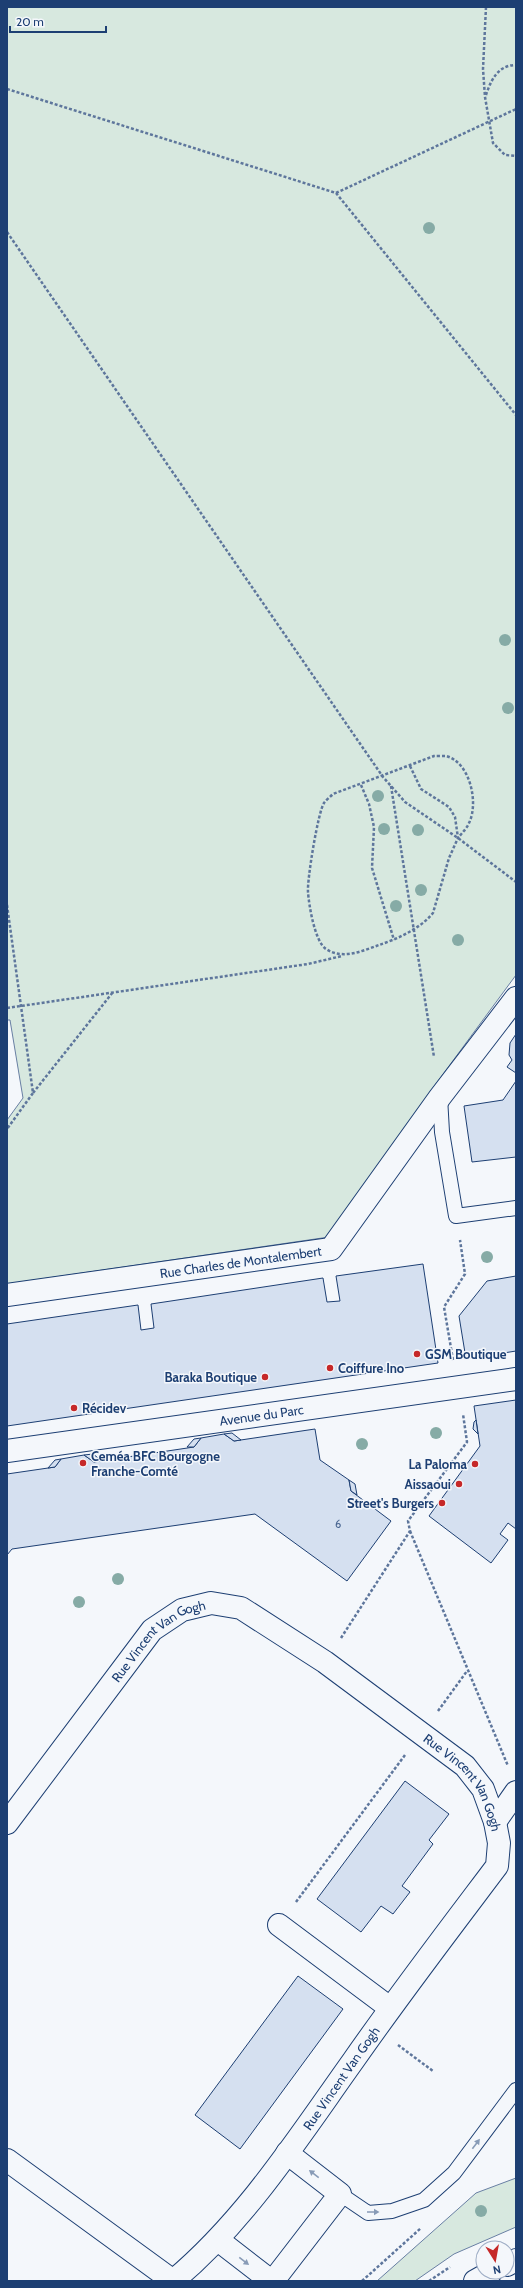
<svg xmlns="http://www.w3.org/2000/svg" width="523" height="2288" viewBox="0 0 523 2288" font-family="Cabin,sans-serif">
<rect width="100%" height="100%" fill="#f4f7fb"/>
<g fill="#d7e8df" stroke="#687fa3">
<path d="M7,7H516V975L438,1081L329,1237L7,1284V1120L23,1098L10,1020H7Z"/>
<path d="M516,2178V2227L454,2254L415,2281H377L476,2193Z"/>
</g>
<g fill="#d5e0f0" stroke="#1d3f73">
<path d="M516,1034V1073L507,1067L512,1060L509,1055L510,1043Z"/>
<path d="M516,1081V1157L472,1162L464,1106L503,1100Z"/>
<path d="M423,1264L438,1363L7,1426V1324L138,1305L141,1330L154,1328L151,1304L323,1278L327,1302L340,1301L336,1276Z"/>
<path d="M516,1276V1351L466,1359L459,1316L487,1281Z"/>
<path d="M516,1400V1529L508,1523L500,1534L508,1540L491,1563L429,1516L480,1446L474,1406Z"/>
<path d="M476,1420L478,1434L473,1429L474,1422Z"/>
<path d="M315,1429L320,1460L349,1480L351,1491L391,1521L347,1581L255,1514L12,1549L7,1555V1474L55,1467L61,1459L84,1455L94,1462L194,1447L201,1438L224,1434L234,1441Z"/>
<path d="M232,1433L241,1440L234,1441L224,1434Z"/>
<path d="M201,1438L194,1447H187L194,1439Z"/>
<path d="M93,1454L102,1461L94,1462L84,1455Z"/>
<path d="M61,1459L55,1467L48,1468L55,1460Z"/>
<path d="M349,1480L355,1484L357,1495L351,1491Z"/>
<path d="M405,1781L449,1814L429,1840L433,1844L402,1886L410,1892L393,1914L381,1906L361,1932L317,1899Z"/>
<path d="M298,1976L343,2009L240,2149L195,2115Z"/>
</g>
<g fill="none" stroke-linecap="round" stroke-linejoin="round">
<defs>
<g id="service">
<path d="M440,1097L442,1132L456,1216L516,1208"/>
<path d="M340,2194L368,2213L392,2211L424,2200L454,2173L516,2090"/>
</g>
<g id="pedestrian">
<path id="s1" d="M7,1451L516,1379"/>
<path d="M279,1925L390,2008"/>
</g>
<g id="minor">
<path id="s2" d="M7,1295L331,1249L440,1097L516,998"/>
<path d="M495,1822L516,1792"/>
<path id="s3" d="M7,1823L152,1630L182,1610L211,1603L241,1608L325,1662L465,1766L483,1789L495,1822L499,1843L497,1866C448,1931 399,1995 353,2061C298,2138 246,2220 173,2281"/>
<path d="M7,2160L173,2281"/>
<path d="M218,2240L271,2281"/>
<path d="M273,2281L340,2194L287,2153"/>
</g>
<g id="tertiary">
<path d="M507,2265L516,2260"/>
<path d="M475,2281L491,2272"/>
</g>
</defs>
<use href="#service" stroke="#1d3f73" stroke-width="16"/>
<use href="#pedestrian" stroke="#1d3f73" stroke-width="24"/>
<use href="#minor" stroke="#1d3f73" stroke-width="24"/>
<use href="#tertiary" stroke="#1d3f73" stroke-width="24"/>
<g stroke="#5e769c" stroke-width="2.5" stroke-dasharray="3 2" stroke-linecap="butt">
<path d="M486,7L483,69L485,97L493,143L505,155L516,156"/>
<path d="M7,89L336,193L516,415"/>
<path d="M486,95C491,80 498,65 516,65"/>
<path d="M336,193L516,109"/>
<path d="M7,232L383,777L405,802L458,838L516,882"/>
<path d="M410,766L421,789L449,807L455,817L458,838L449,858L433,913C420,929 397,939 379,945C362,951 343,960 326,949C315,942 309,906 308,892C307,880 318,812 324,803C326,800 330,797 333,794L434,756C437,756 442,756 446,756C470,762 479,803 469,823C467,828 462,833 458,838"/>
<path d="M361,785L369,804L374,827L372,868L394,940"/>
<path d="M391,786L434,1057"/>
<path d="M7,905L33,1093L7,1129"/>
<path d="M7,1008L308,964L342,956"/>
<path d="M33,1093L113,992"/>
<path d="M453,1360L444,1307L465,1274L460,1240"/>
<path d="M410,1531L508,1766"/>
<path d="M341,1638L410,1531L408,1521L467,1442L463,1414"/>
<path d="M438,1711L467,1671"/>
<path d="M296,1902L405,1755"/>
<path d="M398,2045L433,2071"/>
<path d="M362,2281L421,2228"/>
<path d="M429,2281L450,2267"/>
</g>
<use href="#service" stroke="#f4f7fb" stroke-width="14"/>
<use href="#pedestrian" stroke="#f4f7fb" stroke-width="22"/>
<use href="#minor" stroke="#f4f7fb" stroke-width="22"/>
<use href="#tertiary" stroke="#f4f7fb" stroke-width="22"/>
</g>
<g fill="#86aba6">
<circle cx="429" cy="228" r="6"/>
<circle cx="505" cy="640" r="6"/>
<circle cx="508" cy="708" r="6"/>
<circle cx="378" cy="796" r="6"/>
<circle cx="384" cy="829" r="6"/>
<circle cx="418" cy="830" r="6"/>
<circle cx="421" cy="890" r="6"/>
<circle cx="396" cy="906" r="6"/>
<circle cx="458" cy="940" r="6"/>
<circle cx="487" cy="1257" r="6"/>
<circle cx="436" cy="1433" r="6"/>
<circle cx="362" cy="1444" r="6"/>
<circle cx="118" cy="1579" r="6"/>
<circle cx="79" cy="1602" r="6"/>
<circle cx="481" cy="2211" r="6"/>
</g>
<defs><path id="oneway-solid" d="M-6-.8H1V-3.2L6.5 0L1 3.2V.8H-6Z"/></defs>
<g fill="#889bb7">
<use href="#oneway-solid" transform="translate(476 2144) rotate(-53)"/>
<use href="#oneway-solid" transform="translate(314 2174) rotate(-142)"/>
<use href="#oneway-solid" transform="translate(373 2212)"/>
<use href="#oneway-solid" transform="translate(244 2261) rotate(38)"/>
</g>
<g fill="#c62828" stroke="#f4f7fb" stroke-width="1.5">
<circle cx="417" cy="1354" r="4"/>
<circle cx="330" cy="1368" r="4"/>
<circle cx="265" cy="1377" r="4"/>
<circle cx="74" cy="1408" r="4"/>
<circle cx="83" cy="1463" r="4"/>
<circle cx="475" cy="1464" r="4"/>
<circle cx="459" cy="1484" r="4"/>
<circle cx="442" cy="1503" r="4"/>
</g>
<g text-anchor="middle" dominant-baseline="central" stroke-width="3" stroke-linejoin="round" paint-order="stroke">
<g font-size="11" fill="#4b6792">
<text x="338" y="1524">6</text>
</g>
<g font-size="13" fill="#1d3f73" stroke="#f4f7fb">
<text stroke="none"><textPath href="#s2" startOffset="236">Rue Charles de Montalembert</textPath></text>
<text stroke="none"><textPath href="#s1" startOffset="257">Avenue du Parc</textPath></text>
<text stroke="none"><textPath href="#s3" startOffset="240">Rue Vincent Van Gogh</textPath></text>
<text stroke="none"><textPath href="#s3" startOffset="624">Rue Vincent Van Gogh</textPath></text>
<text transform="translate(341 2078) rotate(-55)">Rue Vincent Van Gogh</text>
</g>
<g font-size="13" font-weight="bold" fill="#1d3f73" stroke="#f4f7fb" text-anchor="start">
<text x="425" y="1354">GSM Boutique</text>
<text x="338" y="1368">Coiffure Ino</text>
<text x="257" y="1377" text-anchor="end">Baraka Boutique</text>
<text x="82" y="1408">Récidev</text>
<text x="91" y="1456">Ceméa BFC Bourgogne<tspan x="91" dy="15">Franche-Comté</tspan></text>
<text x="467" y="1464" text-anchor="end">La Paloma</text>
<text x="451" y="1484" text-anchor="end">Aissaoui</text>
<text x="434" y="1503" text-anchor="end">Street's Burgers</text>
</g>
</g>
<rect width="523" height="2288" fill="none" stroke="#1d3f73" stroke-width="16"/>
<g transform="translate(495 2260) rotate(169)"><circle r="19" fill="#f4f7fb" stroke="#9eadc5"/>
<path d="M0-3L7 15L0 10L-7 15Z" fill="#c62828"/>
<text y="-6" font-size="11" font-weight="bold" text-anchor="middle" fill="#1d3f73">N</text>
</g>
<path d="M10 26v6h96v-6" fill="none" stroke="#1d3f73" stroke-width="2"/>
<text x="16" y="26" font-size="12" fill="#1d3f73" stroke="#f4f7fb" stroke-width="3" paint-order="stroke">20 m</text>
</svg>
